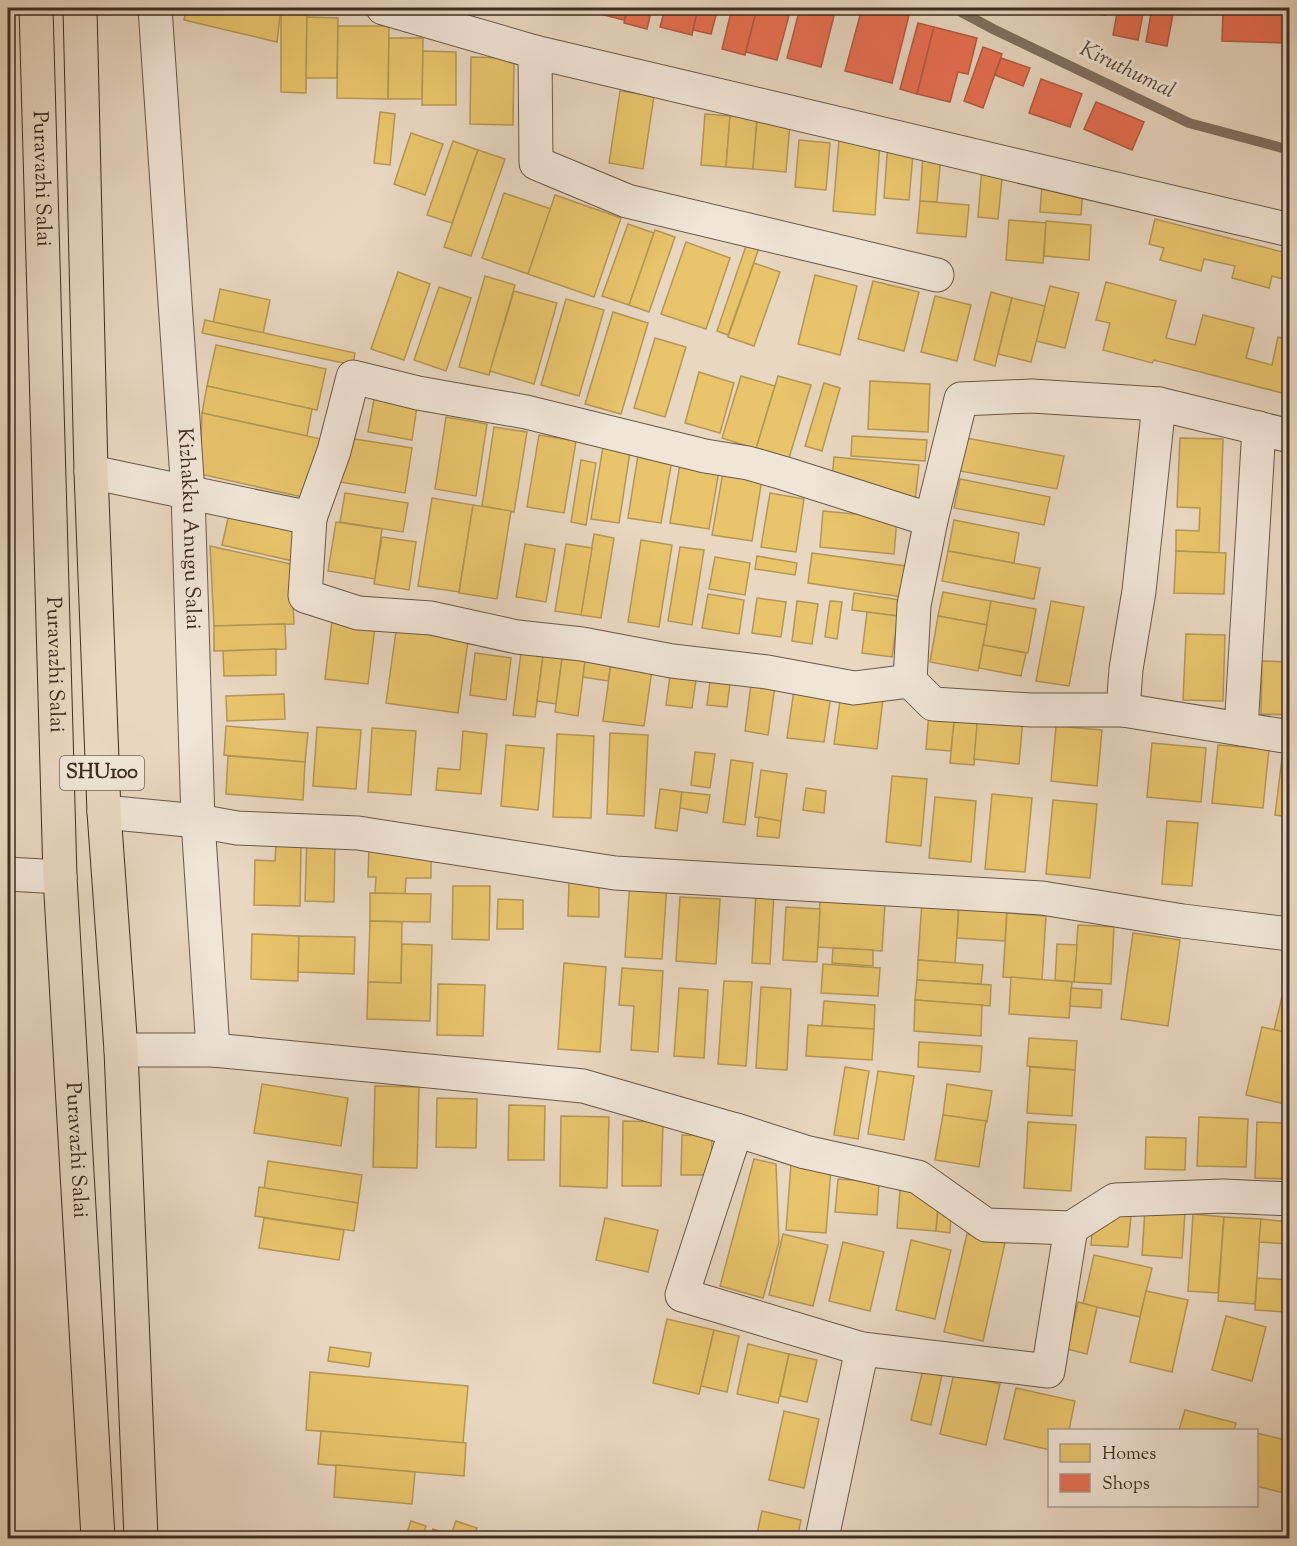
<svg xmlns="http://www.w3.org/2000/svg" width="1297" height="1546" viewBox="0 0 1297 1546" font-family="'Sorts Mill Goudy',serif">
<rect width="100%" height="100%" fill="#e8d7c1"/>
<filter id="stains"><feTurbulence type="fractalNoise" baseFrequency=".00333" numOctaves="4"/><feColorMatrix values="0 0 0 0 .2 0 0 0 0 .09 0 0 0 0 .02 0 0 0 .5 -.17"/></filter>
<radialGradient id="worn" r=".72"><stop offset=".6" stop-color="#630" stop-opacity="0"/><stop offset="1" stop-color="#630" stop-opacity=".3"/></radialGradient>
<g fill="#e9c46a" stroke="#b59754" stroke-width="1.5">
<path d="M187,8H281L277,42L184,20Z"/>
<path d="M281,8H307L306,93L281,92Z"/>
<path d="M307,17L338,18L337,78H306Z"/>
<path d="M338,26H389L388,99L337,98Z"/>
<path d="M389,38H423L422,99H388Z"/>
<path d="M423,51L456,52V105H422Z"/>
<path d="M471,57L514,58L513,125L470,124Z"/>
<path d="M620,91L654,96L643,169L609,163Z"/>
<path d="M380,112L395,114L390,165L374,163Z"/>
<path d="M705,114L730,116L726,167L701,165Z"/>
<path d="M730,116L757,118L753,169L726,167Z"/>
<path d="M757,121L790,123L786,172L753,169Z"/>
<path d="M411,133L443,144L425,195L394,184Z"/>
<path d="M839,139L880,142L875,215L833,211Z"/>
<path d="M799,140L830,143L826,190L795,187Z"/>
<path d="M453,141L478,150L452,223L427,215Z"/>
<path d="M888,141L914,143L909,200L884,198Z"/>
<path d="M478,150L505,159L471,256L444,247Z"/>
<path d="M923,153L941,154L937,202L920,201Z"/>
<path d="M982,167L1003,169L998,219L978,217Z"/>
<path d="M1042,185L1083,188L1081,215L1040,212Z"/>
<path d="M504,193L551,209L528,274L482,258Z"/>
<path d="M555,195L621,218L594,297L528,274Z"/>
<path d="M920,201L969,205L966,237L917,233Z"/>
<path d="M1155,219L1290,254V281L1272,276L1269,288L1232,278L1235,266L1204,259L1201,271L1160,260L1164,248L1149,244Z"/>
<path d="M1009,220L1046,223L1043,263L1006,260Z"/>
<path d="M1046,221L1091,225L1089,260L1044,256Z"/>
<path d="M628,224L654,233L629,305L602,296Z"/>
<path d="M655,230L675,237L649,312L629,305Z"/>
<path d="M686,242L730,258L706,329L661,314Z"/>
<path d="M747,243L759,248L728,335L717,331Z"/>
<path d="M754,263L780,272L754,346L728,337Z"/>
<path d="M398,272L430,284L404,360L371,349Z"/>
<path d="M815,275L857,286L840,355L798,344Z"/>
<path d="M485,276L515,285L489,375L459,367Z"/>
<path d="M873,281L919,292L904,351L858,339Z"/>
<path d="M1106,282L1176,301L1166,338L1195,345L1203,315L1254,328L1246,358L1272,365L1278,337L1290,340V395L1154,360L1152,363L1103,350L1110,323L1096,320Z"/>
<path d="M1050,286L1079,293L1065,348L1036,341Z"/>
<path d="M439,287L471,298L446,371L414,360Z"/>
<path d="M220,289L270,300L263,334L213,323Z"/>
<path d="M514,291L557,303L534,384L490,371Z"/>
<path d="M991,292L1012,298L995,366L974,360Z"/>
<path d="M935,296L971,305L957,361L921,352Z"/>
<path d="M1012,298L1045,306L1031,362L998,354Z"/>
<path d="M566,299L604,310L579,396L541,385Z"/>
<path d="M613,312L648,323L621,414L585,404Z"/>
<path d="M205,320L355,353L353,365L202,333Z"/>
<path d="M655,338L686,347L665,417L634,408Z"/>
<path d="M216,345L326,369L317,410L207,386Z"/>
<path d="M699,372L734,383L720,433L685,423Z"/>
<path d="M741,376L775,386L756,449L722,438Z"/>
<path d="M778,376L811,385L789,458L756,449Z"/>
<path d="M870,381L930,384L928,432L868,429Z"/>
<path d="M824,383L840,388L822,451L805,446Z"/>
<path d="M207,386L312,409L307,436L202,413Z"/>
<path d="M374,399L417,406L412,440L368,432Z"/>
<path d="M202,413L321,439L307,498L200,474Z"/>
<path d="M446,417L487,424L476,496L435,489Z"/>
<path d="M494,427L527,432L514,512L482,506Z"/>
<path d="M539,435L576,441L564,513L527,507Z"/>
<path d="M852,436L927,440L925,461L851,456Z"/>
<path d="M348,438L412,448L405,493L340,482Z"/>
<path d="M966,438L1064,456L1057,489L960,471Z"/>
<path d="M1180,438L1223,439L1219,553L1176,551V530L1199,531L1200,508L1177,507Z"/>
<path d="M603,447L630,452L619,523L591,519Z"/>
<path d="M638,455L672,460L661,523L628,518Z"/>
<path d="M834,457L919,465L914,510L830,502Z"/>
<path d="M581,460L596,463L586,525L571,522Z"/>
<path d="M680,464L719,471L709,529L670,523Z"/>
<path d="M723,472L762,479L752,541L712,535Z"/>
<path d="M960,479L1050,497L1044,525L954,508Z"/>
<path d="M345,493L408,503L403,532L340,522Z"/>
<path d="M770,493L804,499L796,552L761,547Z"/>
<path d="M432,498L473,505L459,592L418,586Z"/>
<path d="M473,505L511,511L497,599L459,593Z"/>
<path d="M823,511L897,518L894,554L820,547Z"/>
<path d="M229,514L300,529L293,561L222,545Z"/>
<path d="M954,520L1019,533L1014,563L948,551Z"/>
<path d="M336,522L382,529L375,579L328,571Z"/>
<path d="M594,534L614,538L601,618L581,615Z"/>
<path d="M382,537L416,542L409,590L374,584Z"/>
<path d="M641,540L672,545L659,627L628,622Z"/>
<path d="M525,544L555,549L546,602L516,597Z"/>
<path d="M566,544L592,548L581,615L555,611Z"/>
<path d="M210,546L291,564L294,624L214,626Z"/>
<path d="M680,547L704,550L692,625L668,621Z"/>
<path d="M948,551L1040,568L1034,599L942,581Z"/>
<path d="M1176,551L1226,553L1224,594L1174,593Z"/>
<path d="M812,553L906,566L902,597L808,583Z"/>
<path d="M757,556L797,563L795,575L755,569Z"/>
<path d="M715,557L750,563L745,595L709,589Z"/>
<path d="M943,592L991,601L987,625L938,616Z"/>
<path d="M854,593L900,600L898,616L852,610Z"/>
<path d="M708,594L744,600L739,634L702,628Z"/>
<path d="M757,598L786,602L781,637L752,633Z"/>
<path d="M797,601L818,604L812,644L792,641Z"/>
<path d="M830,601L842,602L837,639L825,637Z"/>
<path d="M991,601L1036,609L1028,653L983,645Z"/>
<path d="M1051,601L1084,607L1069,686L1036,681Z"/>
<path d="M867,612L898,616L892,657L862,653Z"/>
<path d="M333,613L376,619L368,684L325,679Z"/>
<path d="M938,616L987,625L978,671L930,662Z"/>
<path d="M285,624L286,649L214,651V626Z"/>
<path d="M397,624L469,634L458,713L386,703Z"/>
<path d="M1186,634L1225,635L1223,701L1183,700Z"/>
<path d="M522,645L544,648L535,717L513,715Z"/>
<path d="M983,645L1026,653L1021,676L979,668Z"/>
<path d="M544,648L563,651L556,704L537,701Z"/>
<path d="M276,649V675L224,676L223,651Z"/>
<path d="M563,651L586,654L578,716L555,712Z"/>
<path d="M475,653L511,658L506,700L470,695Z"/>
<path d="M586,654L612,657L608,681L583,677Z"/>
<path d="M612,657L653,663L644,726L603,721Z"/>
<path d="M672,661L698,665L692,708L666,705Z"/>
<path d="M1262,661L1290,662V715L1261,714Z"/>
<path d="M711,673L731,676L727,707L707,705Z"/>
<path d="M752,676L776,679L768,735L745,731Z"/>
<path d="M795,683L832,688L824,742L787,738Z"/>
<path d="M841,693L883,699L877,749L834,744Z"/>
<path d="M284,694L285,719L227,721L226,696Z"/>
<path d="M929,710L955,712L951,751L926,749Z"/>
<path d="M955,712L978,714L974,765L950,763Z"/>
<path d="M978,714L1023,719L1019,764L974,759Z"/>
<path d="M226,726L308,733L305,762L224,755Z"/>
<path d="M1056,726L1102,730L1097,786L1051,781Z"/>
<path d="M317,727L361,730L356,789L313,786Z"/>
<path d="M372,728L416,731L411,795L368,792Z"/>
<path d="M463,731L487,734L481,794L436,790L438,768L460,770Z"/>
<path d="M610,733L648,735L644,816L607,814Z"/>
<path d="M557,734L594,736L591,818L553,817Z"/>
<path d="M1152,743L1206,748L1201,802L1147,797Z"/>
<path d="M506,745L544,748L538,810L501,806Z"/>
<path d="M1218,745L1269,749L1263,808L1212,803Z"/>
<path d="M695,752L715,754L710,788L691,785Z"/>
<path d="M228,756L305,762L303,800L226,794Z"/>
<path d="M1282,758L1290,759V817L1275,815Z"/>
<path d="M731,760L753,763L745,825L723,822Z"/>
<path d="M761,770L787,774L781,821L755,817Z"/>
<path d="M892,776L927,779L921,846L886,842Z"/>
<path d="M806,788L826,791L824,813L803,810Z"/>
<path d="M660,789L682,792L677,831L655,828Z"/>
<path d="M682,792L710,795L707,813L680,808Z"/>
<path d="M992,794L1032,798L1025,872L985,869Z"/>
<path d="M935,797L976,801L971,862L929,858Z"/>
<path d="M1053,800L1097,804L1090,878L1046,874Z"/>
<path d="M759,817L781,821L779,838L757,836Z"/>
<path d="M1167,821L1198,823L1192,886L1162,884Z"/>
<path d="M307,835L335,836L334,902L305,901Z"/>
<path d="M276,844L301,845L300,906L254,905L255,860L275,861Z"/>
<path d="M369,847L431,849V878H406L405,894L375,893L376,877H368Z"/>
<path d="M630,880L667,883L662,959L625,957Z"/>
<path d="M569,881L599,882V917L568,916Z"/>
<path d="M453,886H490L489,940L452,939Z"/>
<path d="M756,892L774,893L770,964L752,963Z"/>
<path d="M370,893L431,894L430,922L370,921Z"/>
<path d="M680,897L720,899L716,964L676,961Z"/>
<path d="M498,899L523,900V929H497Z"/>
<path d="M820,899L885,903L882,951L818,947Z"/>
<path d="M922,901L959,904L955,963L918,960Z"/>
<path d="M959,904L1007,907L1005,941L957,938Z"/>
<path d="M786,907L820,909L817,962L783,960Z"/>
<path d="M1007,913L1046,916L1042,980L1003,977Z"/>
<path d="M370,921L402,922L401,983L368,982Z"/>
<path d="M1078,925L1114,927L1111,984L1074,982Z"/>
<path d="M1133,933L1180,940L1168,1026L1121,1019Z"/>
<path d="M252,934L299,936L298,981L251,979Z"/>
<path d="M299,936L355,937L354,974L298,972Z"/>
<path d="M402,944L432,945L430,1021L367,1019L368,982L401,983Z"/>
<path d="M1057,944L1077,945L1074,982L1055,980Z"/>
<path d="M833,948L873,950V966L832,963Z"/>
<path d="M918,960L983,965L981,984L917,980Z"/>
<path d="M564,963L606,967L600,1052L558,1049Z"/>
<path d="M823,964L880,968L878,996L821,993Z"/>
<path d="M1290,964V1033L1274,1030Z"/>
<path d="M622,968L663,971L658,1052L631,1050L634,1006L619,1005Z"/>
<path d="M1011,977L1072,982L1069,1018L1009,1014Z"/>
<path d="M917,980L991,985L990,1006L915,1000Z"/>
<path d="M724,981L752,982L746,1066L718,1064Z"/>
<path d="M438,984L485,985L483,1036L437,1035Z"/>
<path d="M761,987L791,989L787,1070L756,1068Z"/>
<path d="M679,988L708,990L704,1058L674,1056Z"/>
<path d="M1071,988L1102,990L1101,1008L1070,1006Z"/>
<path d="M915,1000L982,1005L981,1036L914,1031Z"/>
<path d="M824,1001L875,1005L874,1029L822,1026Z"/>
<path d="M808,1025L874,1029L872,1060L806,1056Z"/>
<path d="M1262,1027L1290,1033V1105L1246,1095Z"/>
<path d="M1029,1038L1077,1041L1075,1070L1027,1066Z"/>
<path d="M919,1042L982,1046L980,1072L918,1067Z"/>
<path d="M845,1067L869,1071L858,1139L834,1135Z"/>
<path d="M1030,1067L1075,1070L1072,1116L1027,1113Z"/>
<path d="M878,1071L914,1076L904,1140L868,1134Z"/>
<path d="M262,1084L348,1098L341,1146L254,1133Z"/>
<path d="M947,1084L992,1091L987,1122L943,1115Z"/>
<path d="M375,1086L419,1087L417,1168L373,1167Z"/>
<path d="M437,1098L477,1099L476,1148L436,1147Z"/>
<path d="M509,1105L545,1106L544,1160H508Z"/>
<path d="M943,1115L986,1121L979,1167L935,1160Z"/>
<path d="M561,1116L609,1117L607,1188L560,1186Z"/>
<path d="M1199,1117L1248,1119L1246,1167L1197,1166Z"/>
<path d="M623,1121L663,1122L661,1186H622Z"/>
<path d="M1028,1122L1076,1125L1071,1191L1024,1188Z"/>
<path d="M1257,1122L1290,1123V1179L1255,1178Z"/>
<path d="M682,1135L712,1136L711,1175H681Z"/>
<path d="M1146,1137L1186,1138L1185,1170L1145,1169Z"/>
<path d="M754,1159L776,1164L779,1242L763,1298L720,1286Z"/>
<path d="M268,1161L362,1175L358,1203L264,1189Z"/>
<path d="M791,1164L831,1168L826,1233L786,1230Z"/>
<path d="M838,1179L879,1182L877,1215L835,1212Z"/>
<path d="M259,1187L358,1203L354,1231L255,1216Z"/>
<path d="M900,1190L939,1193L936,1231L897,1228Z"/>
<path d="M1132,1205L1128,1247L1091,1245L1093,1223Z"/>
<path d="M1145,1209L1185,1212L1182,1258L1142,1255Z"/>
<path d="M938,1210L951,1211L950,1233L936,1231Z"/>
<path d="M1193,1214L1224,1217L1218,1293L1188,1291Z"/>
<path d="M1224,1217L1261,1219L1255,1304L1218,1301Z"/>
<path d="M264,1218L344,1230L339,1260L259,1248Z"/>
<path d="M605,1218L658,1230L648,1272L596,1260Z"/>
<path d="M1261,1219L1290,1222V1244L1259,1242Z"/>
<path d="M783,1234L828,1245L813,1306L769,1295Z"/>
<path d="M967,1234L1005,1243L983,1341L944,1332Z"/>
<path d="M911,1240L951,1250L935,1319L896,1310Z"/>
<path d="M843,1242L884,1252L870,1311L829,1301Z"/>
<path d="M1094,1255L1152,1268L1140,1317L1083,1304Z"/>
<path d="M1257,1278L1288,1280L1286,1312L1255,1310Z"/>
<path d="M1146,1291L1188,1300L1172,1372L1130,1362Z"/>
<path d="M1078,1302L1097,1307L1087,1354L1067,1349Z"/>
<path d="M1226,1316L1266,1327L1252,1381L1212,1370Z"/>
<path d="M667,1319L714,1330L699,1394L653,1383Z"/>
<path d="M714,1330L739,1336L727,1392L701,1386Z"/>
<path d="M748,1344L789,1354L778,1403L737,1394Z"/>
<path d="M330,1347L371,1353L369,1367L328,1361Z"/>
<path d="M789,1354L817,1360L807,1402L780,1396Z"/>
<path d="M924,1365L943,1370L931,1425L911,1420Z"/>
<path d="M310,1372L468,1386L463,1443L306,1430Z"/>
<path d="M954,1373L1000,1384L986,1445L940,1434Z"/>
<path d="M1016,1388L1075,1401L1069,1430H1050V1450L1004,1439Z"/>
<path d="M1185,1410L1236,1423L1234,1430H1179Z"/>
<path d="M784,1411L819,1419L804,1488L769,1480Z"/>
<path d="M321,1431L466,1443L464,1476L318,1464Z"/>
<path d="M1256,1433L1290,1441L1288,1494L1256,1486Z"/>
<path d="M336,1465L415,1472L412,1504L334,1497Z"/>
<path d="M762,1511L801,1520L797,1538H756Z"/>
<path d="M411,1521L426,1526L422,1538H405Z"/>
<path d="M456,1521L477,1528L473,1538H450Z"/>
<path d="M433,1529L447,1534L445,1538H429Z"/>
<path d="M485,1531L506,1538H483Z"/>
<path d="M519,1533L545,1538H518Z"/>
</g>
<g fill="#e76f51" stroke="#b45b43" stroke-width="1.5">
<path d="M597,8H628L624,20L596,13Z"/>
<path d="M628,8H652L647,29L624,23Z"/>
<path d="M665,8H698L692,35L660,27Z"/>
<path d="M698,8H718L711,34L693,30Z"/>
<path d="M732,8H757L745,55L722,49Z"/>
<path d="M757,8H791L777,60L746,52Z"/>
<path d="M800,8H836L821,67L787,58Z"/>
<path d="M862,8H878L909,15L892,83L845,71Z"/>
<path d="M1067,8H1106L1105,15Z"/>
<path d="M1118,8H1144L1138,40L1113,35Z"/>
<path d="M1152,8L1174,9L1167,46L1146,42Z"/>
<path d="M1223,8H1287L1286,43L1222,41Z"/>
<path d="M918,23L934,27L917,94L900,89Z"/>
<path d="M934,27L977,38L968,74L958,72L950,102L917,94Z"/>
<path d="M983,47L1002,54L983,108L964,101Z"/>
<path d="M1001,58L1030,68L1023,86L995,75Z"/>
<path d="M1041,79L1082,94L1070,127L1029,113Z"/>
<path d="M1096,102L1144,122L1132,150L1084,129Z"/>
</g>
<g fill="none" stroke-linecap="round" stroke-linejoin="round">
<path stroke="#817061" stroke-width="10" d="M954,8L993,29L1189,123L1290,150"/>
<defs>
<g id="minor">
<path id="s1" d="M155,8L188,493L198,821L213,1050"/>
<path d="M383,8L535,52L1290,230"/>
<path d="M535,52L536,163L627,201L937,275"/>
<path d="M91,472L310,518L334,451L353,377L418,393L526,412L705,456L748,463L783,473L931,520"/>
<path d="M310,518L305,596L358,613L431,618L517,637L582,644L672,661L767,672L854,688L910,681L933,704L1031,710H1123L1290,737"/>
<path d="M910,681L914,605L931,520L961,399L1032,396L1159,404"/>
<path d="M1123,710L1126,669L1139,591L1159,404L1290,436"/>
<path d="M1241,729L1259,428"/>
<path d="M104,812L198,821L237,828L358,833L615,873L1042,898L1183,921L1290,934"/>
<path d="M8,874L60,877"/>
<path d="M121,1050H213L583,1086L736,1130L805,1152L918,1177L986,1225L1071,1228L1115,1200L1223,1196L1290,1199"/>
<path d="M736,1130L682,1295L862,1349L1048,1371L1071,1228"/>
<path d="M822,1538L862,1349"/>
</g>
<g id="major">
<path id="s2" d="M36,8L60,877L98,1538"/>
<path d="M80,8L91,472L104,812L121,1050L141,1538"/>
</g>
</defs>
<use href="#minor" stroke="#685849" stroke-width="35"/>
<use href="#major" stroke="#3d2d21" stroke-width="35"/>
<use href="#minor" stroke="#f0e5d7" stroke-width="33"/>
<use href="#major" stroke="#e8d7c1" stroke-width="33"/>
</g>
<g text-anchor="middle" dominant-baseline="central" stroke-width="6" stroke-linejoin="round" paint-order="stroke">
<rect fill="#f0e5d7" stroke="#736458" stroke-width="1.5" x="60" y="756" width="84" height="34" rx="4.5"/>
<g font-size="20" font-weight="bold" fill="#3d2d21">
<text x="102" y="773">SHU100</text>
</g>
<g font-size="21" fill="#3d2d21" stroke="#f0e5d7">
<text stroke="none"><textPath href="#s2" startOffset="171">Puravazhi Salai</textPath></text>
<text stroke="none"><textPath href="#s1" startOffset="522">Kizhakku Anugu Salai</textPath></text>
<text stroke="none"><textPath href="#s2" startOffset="657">Puravazhi Salai</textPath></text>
<text stroke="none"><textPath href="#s2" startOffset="1143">Puravazhi Salai</textPath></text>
</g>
<g font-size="22" font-style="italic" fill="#59493c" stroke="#f0e5d7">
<text transform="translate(1127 71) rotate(26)">Kiruthumal</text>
</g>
</g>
<rect width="1297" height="1546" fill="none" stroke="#e8d7c1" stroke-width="30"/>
<rect x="9" y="9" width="1279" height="1528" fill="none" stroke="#3d2d21" stroke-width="3"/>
<rect x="15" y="15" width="1267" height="1516" fill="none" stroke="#3d2d21" stroke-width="1.5"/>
<rect x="1048" y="1429" width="210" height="78" fill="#f0e5d7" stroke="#a89b8e" stroke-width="1.5"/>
<rect x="1060" y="1444" width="30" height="18" fill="#e9c46a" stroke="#a89b8e" stroke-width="1.5"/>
<text x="1102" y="1459" font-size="18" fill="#3d2d21">Homes</text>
<rect x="1060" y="1474" width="30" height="18" fill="#e76f51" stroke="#a89b8e" stroke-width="1.5"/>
<text x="1102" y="1489" font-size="18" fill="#3d2d21">Shops</text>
<rect width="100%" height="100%" filter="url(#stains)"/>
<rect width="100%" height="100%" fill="url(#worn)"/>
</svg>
